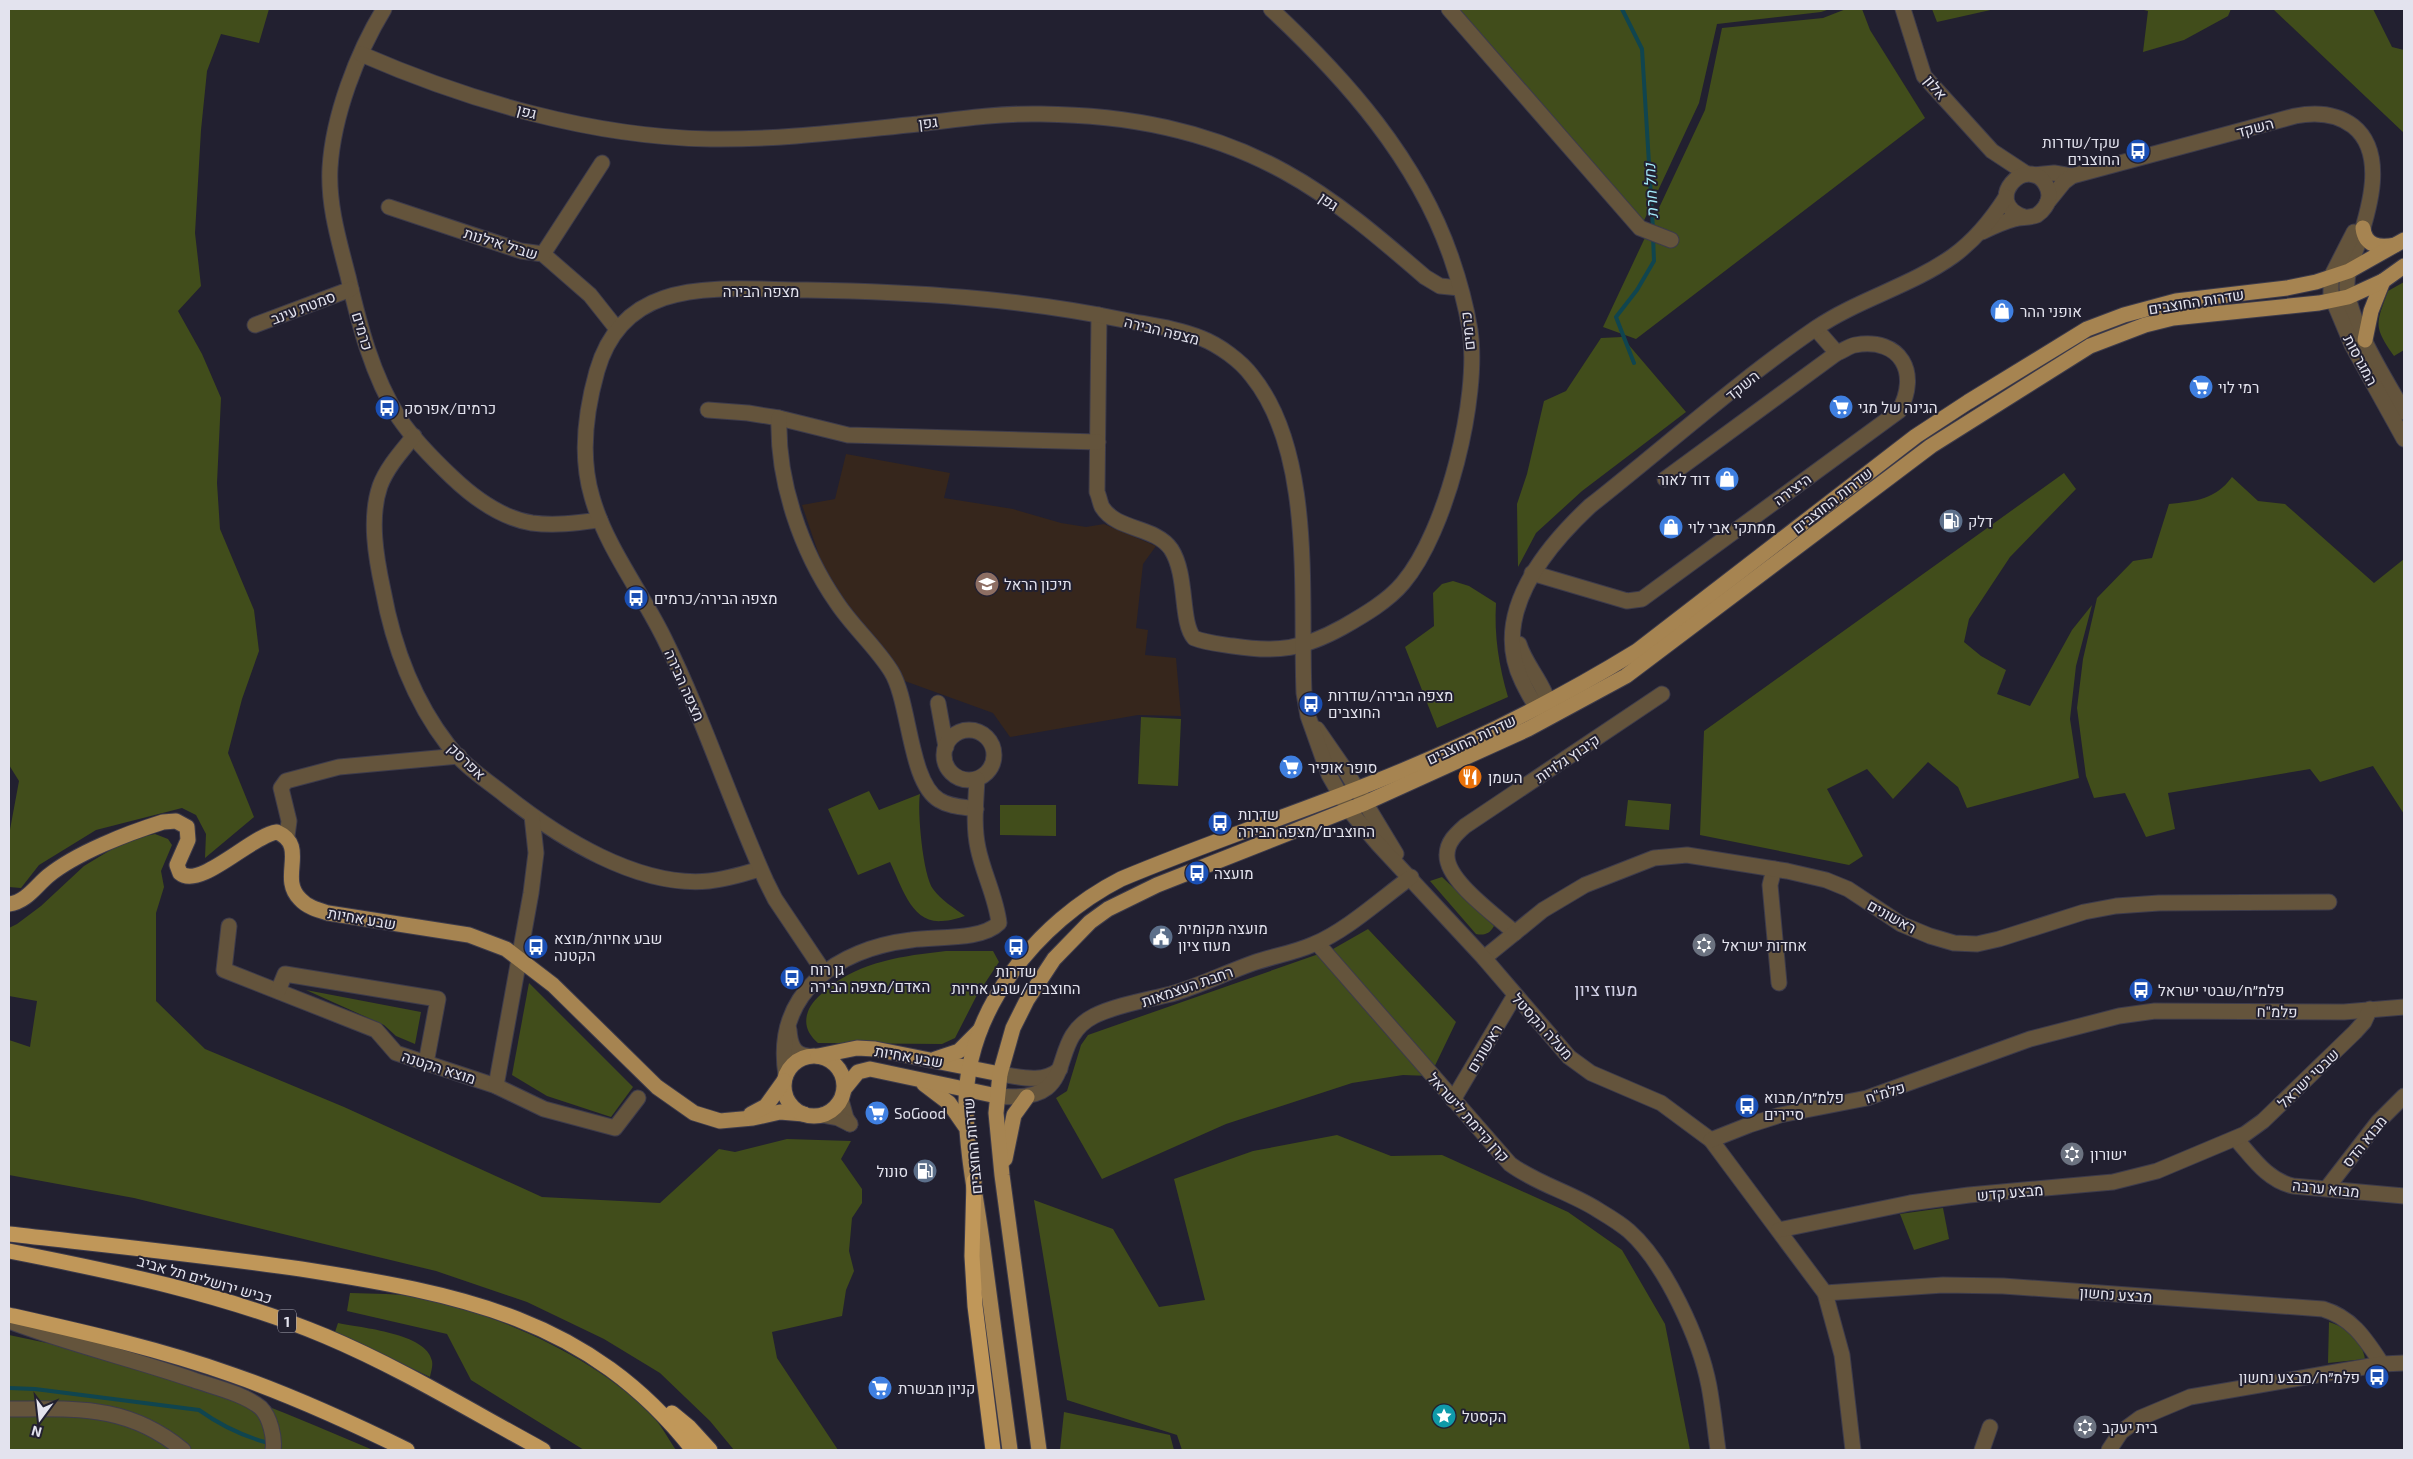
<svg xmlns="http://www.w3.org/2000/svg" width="2413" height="1459" viewBox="0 0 2413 1459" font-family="'Exo 2',Heebo,sans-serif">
<rect width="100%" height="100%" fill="#222030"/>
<path fill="#36261c" d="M846,454L950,473L944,498L1013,509L1061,523L1086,527L1104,524L1156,546L1143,564L1136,628L1148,630L1145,655L1176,658L1181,716L1138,715L1010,737L993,713L902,680L885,653L847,604L822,564L802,505L835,499Z"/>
<g fill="#414d1b">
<path d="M9,9H269L259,43L221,34L207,71L201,130L195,233L201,286L178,311L202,354L221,398L217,483L220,529L254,610L259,651L242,699L228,753L254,817L205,858L206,834L196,815L182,808L96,830L39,865L21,888L9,887V835L19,781L9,765Z"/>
<path d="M1446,9H1830L1821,12L1717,24L1699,103L1641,227Z"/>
<path d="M1846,9H1862L1870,30L1925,118L1636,339L1603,327L1705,110L1722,28L1823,18Z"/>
<path d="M1932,9H1995L1937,22Z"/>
<path d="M2140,9H2231L2228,16L2184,40L2143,52L2148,11Z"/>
<path d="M2273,9H2373L2392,47L2404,50V133Z"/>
<path d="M2404,282V350L2394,356C2373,326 2376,324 2388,291Z"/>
<path d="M1622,337L1686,412L1582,491L1536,533L1518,567L1517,504L1527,474L1544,401L1566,391L1601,338Z"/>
<path d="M2064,473L2076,489L2010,557L1969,619L1964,642L1981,656L2006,670L1997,694L2030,706L2072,630L2092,605L2076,666L2070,719L2079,778L1967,808L1958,787L1928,762L1893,799L1867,769L1827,789L1863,856L1849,865L1700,835L1704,731Z"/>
<path d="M2232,477L2258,501L2285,504L2374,583L2404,559V814L2373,766L2320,782L2310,769L2168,793L2175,829L2146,837L2125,793L2094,798L2086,776L2077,708L2083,659L2097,598L2133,561L2152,558L2169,504C2196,501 2215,500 2232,477Z"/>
<path d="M1453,581L1469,586L1496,603C1494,636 1499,666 1508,697L1437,728L1405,647L1434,626L1433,593L1442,584Z"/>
<path d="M1141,717L1181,719L1178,786L1138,784Z"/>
<path d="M869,791L879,810L920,794C917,810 923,876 933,889C941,900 954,908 965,916C958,918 950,921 942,921C911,924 901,884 890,862L858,875L828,809Z"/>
<path d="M1628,800L1671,804L1669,830L1625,826Z"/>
<path d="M1000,805H1056V836L1000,835Z"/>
<path d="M155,834L168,839L172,845L161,871L164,887L156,913V1001L205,1049L344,1107L542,1197L660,1203L719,1149L735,1152L787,1139L851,1141L841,1159L862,1189V1203L852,1218L849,1251L854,1271L846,1290L842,1316L772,1332L777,1358L838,1450H734L710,1421L660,1373L604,1339L527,1302L436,1271L134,1198L9,1175V1040L30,1047L37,1001L9,996V928L17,924L41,906L84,866L127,840Z"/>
<path d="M1442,877L1494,926C1490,933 1485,936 1476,934L1430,881Z"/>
<path d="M1368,929L1456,1022L1430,1076L1403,1075L1352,1083L1226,1124L1102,1179L1056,1098L1067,1091L1081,1045L1088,1035L1333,949Z"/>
<path d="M946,951H993L999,962L977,995L955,1038L942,1044L818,1043C807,1033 803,1023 809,1009C814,1000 819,996 827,989C861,961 903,956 946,951Z"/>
<path d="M529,983L633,1087L611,1117L547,1096L512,1075Z"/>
<path d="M306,990L421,1012L415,1044L396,1036L384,1025Z"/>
<path d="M1337,1135L1391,1156L1442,1155L1568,1212L1622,1250L1665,1324L1690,1450H1182L1177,1435L1067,1400L1034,1200L1113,1229L1159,1307L1205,1300L1174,1179L1253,1151Z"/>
<path d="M1943,1208L1949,1239L1914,1250L1900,1214Z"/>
<path d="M350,1293C373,1294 399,1293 422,1298C499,1314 602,1360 655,1419C663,1428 669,1440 676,1450H584L471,1380L447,1334L347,1311Z"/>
<path d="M2329,1322C2348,1328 2361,1338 2365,1359L2328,1363Z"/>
<path d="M338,1323C361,1328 427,1333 432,1361C433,1366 431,1372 430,1377L335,1332Z"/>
<path d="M9,1335C75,1349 143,1363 207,1384C264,1403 318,1427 373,1450H9Z"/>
<path d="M1064,1412L1170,1435L1174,1450H1060Z"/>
</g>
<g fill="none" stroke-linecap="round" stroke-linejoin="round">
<g stroke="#10454f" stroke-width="4">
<path d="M1622,9L1642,49L1653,229"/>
<path d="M1634,363L1616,317L1637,290L1654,261L1653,236"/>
<path d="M9,1388L35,1389L199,1410C220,1425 240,1435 265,1442"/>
</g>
<defs>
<g id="minor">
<path d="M384,9C357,53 333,116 330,168C328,205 339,241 348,276C359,324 372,375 399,418C414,440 433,459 452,477C474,498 501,518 532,523C555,526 577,523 600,520"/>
<path d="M1449,9L1640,228L1671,240"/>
<path d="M1903,9L1924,76L1992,151L2027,174"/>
<path d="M361,54C469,101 592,137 710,139C780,140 848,131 918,124C958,119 1000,113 1041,114C1127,115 1209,130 1285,172C1336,200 1381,239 1425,277L1440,286L1460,288"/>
<path d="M2033,175L2054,173L2072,176"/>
<path d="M2047,203L2064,182L2072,176L2295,116C2316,112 2336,113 2353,126C2387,153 2369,210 2358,244C2353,258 2346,273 2347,288C2350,324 2386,380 2404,412"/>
<path d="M389,207L521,251L543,254L590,295L617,329"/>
<path d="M1982,232C1992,227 2003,222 2014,219C2021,217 2030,218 2037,215C2040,213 2043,210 2045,207C2050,200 2050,192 2046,185C2027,152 1981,202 2024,217"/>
<path d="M2354,232L2331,277V295L2352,345L2404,439"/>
<path d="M543,254L602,163"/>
<path d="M1099,315L1097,492C1099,496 1100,503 1102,507C1117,531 1155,526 1171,549C1188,575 1180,622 1194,638C1206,643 1220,644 1233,646C1278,653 1303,649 1343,627C1364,615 1388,601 1403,583C1447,531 1480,397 1470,330C1466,306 1459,280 1451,257C1417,159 1346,79 1271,9"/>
<path d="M255,325L351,289"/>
<path d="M1816,329L1837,353"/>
<path d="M708,410L748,413L779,418L848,435L1098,442"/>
<path d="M779,418C777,481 801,551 837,603C853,627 876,647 891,671C910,701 909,782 939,800C950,807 964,807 976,809"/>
<path d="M414,436C402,451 387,467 380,486C369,518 376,558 383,590C393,645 414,701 448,745C463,765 486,780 505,795C558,837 638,888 709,881C727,879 743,874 760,869"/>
<path d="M1532,573L1627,601L1642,599L1899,411C1920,373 1901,337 1855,345C1849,346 1843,351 1837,353L1665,479"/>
<path d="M1519,644C1526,668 1549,687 1549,713"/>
<path d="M938,703L946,747"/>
<path d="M1546,715C1534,706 1529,695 1522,681C1490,615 1544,549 1590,506C1665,447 1737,382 1816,328C1859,299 1911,286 1953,256C1975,240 1992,219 2006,197"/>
<path d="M1317,729L1344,768L1396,854"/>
<circle cx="969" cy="755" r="25"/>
<path d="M287,836L289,821L281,788L286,781L339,767L459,756"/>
<path d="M1774,869L1770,885L1779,983"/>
<path d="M229,926L224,970L376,1030L396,1053L496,1086L544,1109L615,1128L638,1098"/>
<path d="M1515,933C1497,916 1446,881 1447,855C1447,842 1456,834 1465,826L1662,694"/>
<path d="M1317,943L1510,1164C1537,1184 1570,1192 1598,1210C1608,1216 1620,1223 1629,1231C1665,1263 1700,1339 1709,1386C1713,1407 1715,1429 1718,1450"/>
<path d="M1484,958L1543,910L1585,885L1654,858L1687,855L1787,871L1826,880L1848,889L1901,924L1930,936L1954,943L1977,944L1999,939L2084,912L2116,906L2159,903L2329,902"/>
<path d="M824,972L775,899L766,881C730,801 703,717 664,638C641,591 606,547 592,497C580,457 586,410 597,371C607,336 628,310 664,298C706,284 762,290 807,290C915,292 1017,298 1124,320C1149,325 1177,328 1201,338C1219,345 1241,361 1252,376C1315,454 1300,597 1304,693L1308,716L1329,775L1349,810L1378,844L1484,958L1569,1057L1591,1073L1661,1103L1711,1140L1825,1293L1842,1355L1853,1450"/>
<path d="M278,991L285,974L438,999L426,1063"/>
<path d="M789,1030C790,1043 793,1055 808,1056"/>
<path d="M1000,1074C1020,1077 1043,1084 1060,1069"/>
<path d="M786,1075C773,993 837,949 911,940C936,936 981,941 999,923C996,897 983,873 978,848C973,825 976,802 977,779"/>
<path d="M496,1086L531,893L536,853L532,816"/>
<path d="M997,1096C1085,1105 1043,1042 1094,1016C1116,1005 1147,1000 1171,994C1199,986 1225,973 1253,963C1273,956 1294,953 1314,944C1346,931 1382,898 1411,877"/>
<path d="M841,1100L846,1118L850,1124"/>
<path d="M1453,1100L1515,995"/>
<path d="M822,1115L838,1118L850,1124"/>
<path d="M2236,1139C2253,1158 2267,1180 2293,1186L2404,1196"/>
<path d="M1711,1140L1749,1125L1780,1115L1867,1098L2030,1039L2119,1016L2155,1011L2344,1012L2404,1007"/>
<path d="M2327,1188L2378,1122L2404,1096"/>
<path d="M1779,1230L1910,1203L1969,1195L2113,1182L2157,1171L2245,1134L2263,1121L2355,1032L2364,1022L2370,1009"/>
<path d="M1825,1293L1943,1285L2003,1286L2323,1309C2353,1318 2366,1340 2382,1364"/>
<path d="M9,1321C69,1344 133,1359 194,1380C214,1387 245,1394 261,1408C270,1417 275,1438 273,1450"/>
<path d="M9,1409C76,1409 127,1404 183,1450"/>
<path d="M1982,1450L1990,1427"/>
<path d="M2109,1450L2121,1432L2140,1418L2190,1397L2382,1364L2404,1363"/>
</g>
<g id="major">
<path d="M2363,228C2365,246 2379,248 2395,245"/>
<path d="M2365,340L2371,311L2383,281"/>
<path d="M9,904C26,902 36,886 48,876C76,853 128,833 163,822L176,821L187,827L188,840L177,865L180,873C200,890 252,835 277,832C309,846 278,878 300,899C307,907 318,910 328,913L469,935L506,949L553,985L657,1087L694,1113L720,1121L753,1118L780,1112L804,1114"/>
<circle cx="814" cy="1086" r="30"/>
<path d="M818,1056L857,1048L875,1049L1000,1074"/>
<path d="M935,1059L959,1051L980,1030"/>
<path d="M924,1084L949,1103L965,1126"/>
<path d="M845,1088L858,1072L870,1069L997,1096"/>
<path d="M751,1114L766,1106L784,1081"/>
<path d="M1005,1159L1014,1115L1027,1097"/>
<path d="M1010,1450C1001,1383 992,1315 983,1248C977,1202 967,1156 966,1109C964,1011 1037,922 1121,879C1204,844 1289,816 1372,783C1463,747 1554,702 1637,651L1916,436L1968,402L2087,329L2124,315L2176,301L2287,288L2316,282L2349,271L2404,240"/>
<path d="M1039,1450L1002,1175L996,1113L1000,1074L1013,1028L1027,1000L1054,959L1090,922L1108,909L1157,885L1365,803L1528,729L1626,676L1931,446L2090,346L2145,325L2173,318L2319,303L2348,297L2383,281L2404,266"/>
</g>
<g id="highway">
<path d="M974,1181L972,1256L975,1306L993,1450"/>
<path d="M9,1234C106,1245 204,1255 301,1269C459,1294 589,1317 693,1450"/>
<path d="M9,1251C116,1272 224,1294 325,1336C401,1368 471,1411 543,1450"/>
<path d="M9,1315C84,1332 160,1349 233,1375C293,1396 350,1422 407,1450"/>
<path d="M672,1413L689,1427L710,1450"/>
</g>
</defs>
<use href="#minor" stroke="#3d3b4b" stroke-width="17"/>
<use href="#major" stroke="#3d3b4b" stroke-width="17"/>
<use href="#highway" stroke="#3d3b4b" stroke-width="17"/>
<use href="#minor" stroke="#64543c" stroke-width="15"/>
<use href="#major" stroke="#a68451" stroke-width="15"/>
<use href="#highway" stroke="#c09759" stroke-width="15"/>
</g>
<defs>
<symbol id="bus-disc" viewBox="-11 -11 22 22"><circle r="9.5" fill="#1a4fb4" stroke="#222030"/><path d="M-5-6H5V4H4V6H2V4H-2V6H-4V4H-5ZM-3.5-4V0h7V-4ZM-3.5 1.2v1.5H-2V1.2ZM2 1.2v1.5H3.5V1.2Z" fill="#fff"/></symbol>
<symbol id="shop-disc" viewBox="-11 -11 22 22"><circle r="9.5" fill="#3f7fe0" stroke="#222030"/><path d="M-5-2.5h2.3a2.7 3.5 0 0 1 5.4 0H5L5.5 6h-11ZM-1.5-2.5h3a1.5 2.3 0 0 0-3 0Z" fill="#fff"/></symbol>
<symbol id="supermarket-disc" viewBox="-11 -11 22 22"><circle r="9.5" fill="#3f7fe0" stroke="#222030"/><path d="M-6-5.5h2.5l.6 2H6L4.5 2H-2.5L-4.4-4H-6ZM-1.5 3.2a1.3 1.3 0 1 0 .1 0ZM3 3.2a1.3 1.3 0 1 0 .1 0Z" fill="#fff"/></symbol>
<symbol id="fuel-disc" viewBox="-11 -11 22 22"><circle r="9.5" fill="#5c6f8a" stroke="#222030"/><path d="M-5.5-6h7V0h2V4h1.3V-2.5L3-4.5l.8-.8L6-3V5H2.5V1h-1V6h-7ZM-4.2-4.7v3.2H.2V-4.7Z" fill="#fff"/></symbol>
<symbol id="school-disc" viewBox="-11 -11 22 22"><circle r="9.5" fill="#8d6e63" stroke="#222030"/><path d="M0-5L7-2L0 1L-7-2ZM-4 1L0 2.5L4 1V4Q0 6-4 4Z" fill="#fff"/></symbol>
<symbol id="restaurant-disc" viewBox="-11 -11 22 22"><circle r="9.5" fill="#e8710a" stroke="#222030"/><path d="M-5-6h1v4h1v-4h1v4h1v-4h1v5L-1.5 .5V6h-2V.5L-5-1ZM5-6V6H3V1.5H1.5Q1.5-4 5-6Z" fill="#fff"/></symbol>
<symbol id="civic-disc" viewBox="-11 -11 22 22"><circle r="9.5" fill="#5c6f8a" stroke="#222030"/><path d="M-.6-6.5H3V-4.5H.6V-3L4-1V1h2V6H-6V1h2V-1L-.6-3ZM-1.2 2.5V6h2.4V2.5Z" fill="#fff"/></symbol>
<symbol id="synagogue-disc" viewBox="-11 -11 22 22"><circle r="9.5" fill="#6b7280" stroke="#222030"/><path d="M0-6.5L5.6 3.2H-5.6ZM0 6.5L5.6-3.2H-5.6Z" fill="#fff"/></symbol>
<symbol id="sight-disc" viewBox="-11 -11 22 22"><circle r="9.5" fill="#0f9aa8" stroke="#222030"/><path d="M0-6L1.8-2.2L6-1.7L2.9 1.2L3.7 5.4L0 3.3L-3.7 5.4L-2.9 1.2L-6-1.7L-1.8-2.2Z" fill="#fff"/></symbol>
</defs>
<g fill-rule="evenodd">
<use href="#bus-disc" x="2124" y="137" width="28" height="28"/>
<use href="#shop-disc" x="1988" y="297" width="28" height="28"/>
<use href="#supermarket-disc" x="2187" y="373" width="28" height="28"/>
<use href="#supermarket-disc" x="1827" y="393" width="28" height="28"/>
<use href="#bus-disc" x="373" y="394" width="28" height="28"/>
<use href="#shop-disc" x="1713" y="465" width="28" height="28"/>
<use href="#fuel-disc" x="1937" y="507" width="28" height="28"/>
<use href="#shop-disc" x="1657" y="513" width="28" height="28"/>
<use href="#school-disc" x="973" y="570" width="28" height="28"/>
<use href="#bus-disc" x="622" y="584" width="28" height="28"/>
<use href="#bus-disc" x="1297" y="690" width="28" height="28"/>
<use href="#supermarket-disc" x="1277" y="753" width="28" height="28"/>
<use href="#restaurant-disc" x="1456" y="763" width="28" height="28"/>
<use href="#bus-disc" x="1206" y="809" width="28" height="28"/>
<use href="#bus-disc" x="1183" y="859" width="28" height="28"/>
<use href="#civic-disc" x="1147" y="923" width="28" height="28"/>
<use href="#synagogue-disc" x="1690" y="931" width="28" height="28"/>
<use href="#bus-disc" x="522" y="933" width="28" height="28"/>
<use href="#bus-disc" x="1002" y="933" width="28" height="28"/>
<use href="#bus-disc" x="778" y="964" width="28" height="28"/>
<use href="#bus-disc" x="2127" y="976" width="28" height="28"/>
<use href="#bus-disc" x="1733" y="1092" width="28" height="28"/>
<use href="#supermarket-disc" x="863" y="1099" width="28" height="28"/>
<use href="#synagogue-disc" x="2058" y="1140" width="28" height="28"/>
<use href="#fuel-disc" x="911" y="1157" width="28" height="28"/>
<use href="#bus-disc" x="2363" y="1363" width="28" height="28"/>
<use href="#supermarket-disc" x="866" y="1374" width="28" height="28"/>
<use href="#sight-disc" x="1430" y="1402" width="28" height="28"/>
<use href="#synagogue-disc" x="2071" y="1413" width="28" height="28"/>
</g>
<g text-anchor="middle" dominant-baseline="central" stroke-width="4" stroke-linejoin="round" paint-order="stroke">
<rect fill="#222030" stroke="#a9a8b5" stroke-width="1" x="278" y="1309.5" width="18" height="23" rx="4"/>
<g font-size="14" font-weight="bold" fill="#e3e3ee">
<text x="287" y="1321">1</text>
</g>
<g font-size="15" fill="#e3e3ee" stroke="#222030">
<text transform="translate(1936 87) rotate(51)">אלון</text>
<text transform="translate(527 111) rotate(15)">גפן</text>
<text transform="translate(928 122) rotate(-6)">גפן</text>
<text transform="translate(2255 127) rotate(-15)">השקד</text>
<text transform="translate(1329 201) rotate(35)">גפן</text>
<text transform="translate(501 243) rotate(17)">שביל אילנות</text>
<text x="761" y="291">מצפה הבירה</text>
<text transform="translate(2196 301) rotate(-9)">שדרות החוצבים</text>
<text transform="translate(303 307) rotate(-21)">סמטת עינב</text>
<text transform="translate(1162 330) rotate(14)">מצפה הבירה</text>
<text transform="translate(363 331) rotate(73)">כרמים</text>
<text transform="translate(1467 331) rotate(-96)">כרמים</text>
<text transform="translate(2361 360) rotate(62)">המגרסות</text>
<text transform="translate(1742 385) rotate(-39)">השקד</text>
<text transform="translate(1792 489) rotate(-36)">היצירה</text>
<text transform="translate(1832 500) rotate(-38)">שדרות החוצבים</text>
<text transform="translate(685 685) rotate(66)">מצפה הבירה</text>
<text transform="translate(1471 739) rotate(-25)">שדרות החוצבים</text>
<text transform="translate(1567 758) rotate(-34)">קיבוץ גלויות</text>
<text transform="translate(467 761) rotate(44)">אפרסק</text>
<text transform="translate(1892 916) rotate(29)">ראשונים</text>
<text transform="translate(362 918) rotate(10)">שבע אחיות</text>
<text transform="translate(1187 986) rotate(-19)">רחבת העצמאות</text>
<text transform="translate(2277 1011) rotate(1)">פלמ"ח</text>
<text transform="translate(1543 1026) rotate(48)">מעלה הקסטל</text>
<text transform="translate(1484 1048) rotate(-59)">ראשונים</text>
<text transform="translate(909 1056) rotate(10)">שבע אחיות</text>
<text transform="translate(439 1067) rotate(18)">מוצא הקטנה</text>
<text transform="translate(2308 1078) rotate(-44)">שבטי ישראל</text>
<text transform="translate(1885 1092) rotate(-17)">פלמ"ח</text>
<text transform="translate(1469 1117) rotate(48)">קרן קיימת לישראל</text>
<text transform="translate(2364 1141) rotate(-51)">מבוא הדס</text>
<text transform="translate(972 1146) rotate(-95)">שדרות החוצבים</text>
<text transform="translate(2326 1188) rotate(6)">מבוא ערבה</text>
<text transform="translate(2010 1192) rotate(-5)">מבצע קדש</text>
<text transform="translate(205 1279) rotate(16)">כביש ירושלים תל אביב</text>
<text transform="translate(2116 1294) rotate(4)">מבצע נחשון</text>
</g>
<g font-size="15" fill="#e3e3ee" stroke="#222030" text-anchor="start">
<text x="2120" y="142" text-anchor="end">שקד/שדרות<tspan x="2120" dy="17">החוצבים</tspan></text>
<text x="2020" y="311">אופני ההר</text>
<text x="2218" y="387">רמי לוי</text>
<text x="1858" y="407">הגינה של מגי</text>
<text x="404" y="408">כרמים/אפרסק</text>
<text x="1710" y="479" text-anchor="end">דוד לאור</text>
<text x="1968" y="521">דלק</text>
<text x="1688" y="527">ממתקי אבי לוי</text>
<text x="1004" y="584">תיכון הראל</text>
<text x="654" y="598">מצפה הבירה/כרמים</text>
<text x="1328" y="695">מצפה הבירה/שדרות<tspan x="1328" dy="17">החוצבים</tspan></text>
<text x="1308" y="767">סופר אופיר</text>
<text x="1488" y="777">השמן</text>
<text x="1238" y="814">שדרות<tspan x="1238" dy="17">החוצבים/מצפה הבירה</tspan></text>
<text x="1214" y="873">מועצה</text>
<text x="1178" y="928">מועצה מקומית<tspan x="1178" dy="17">מעוז ציון</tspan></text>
<text x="554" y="938">שבע אחיות/מוצא<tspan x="554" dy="17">הקטנה</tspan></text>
<text x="1722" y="945">אחדות ישראל</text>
<text x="810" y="969">גן רוח<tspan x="810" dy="17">האדם/מצפה הבירה</tspan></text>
<text x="1016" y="971" text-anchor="middle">שדרות<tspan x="1016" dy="17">החוצבים/שבע אחיות</tspan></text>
<text x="2158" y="990">פלמ״ח/שבטי ישראל</text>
<text x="1764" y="1097">פלמ״ח/מבוא<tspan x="1764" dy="17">סיירים</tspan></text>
<text x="894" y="1113">SoGood</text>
<text x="2090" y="1154">ישורון</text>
<text x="908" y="1171" text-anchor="end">סונול</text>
<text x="2360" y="1377" text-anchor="end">פלמ״ח/מבצע נחשון</text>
<text x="898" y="1388">קניון מבשרת</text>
<text x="1462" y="1416">הקסטל</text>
<text x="2102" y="1427">בית יעקב</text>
</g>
<g font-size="16" font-style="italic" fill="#a2e9f9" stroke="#222030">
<text transform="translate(1650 191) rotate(-93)">נחל חרת</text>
</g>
<g font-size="18" fill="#d0cfe4" stroke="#222030">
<text x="1606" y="989">מעוז ציון</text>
</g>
</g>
<rect width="2413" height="1459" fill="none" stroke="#e3e3ee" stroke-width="20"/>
<g transform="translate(40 1419) rotate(195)" stroke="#222030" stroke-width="4" paint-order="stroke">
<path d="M0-4L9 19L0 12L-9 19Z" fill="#e3e3ee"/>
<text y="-8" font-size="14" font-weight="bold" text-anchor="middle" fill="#e3e3ee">N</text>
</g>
</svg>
